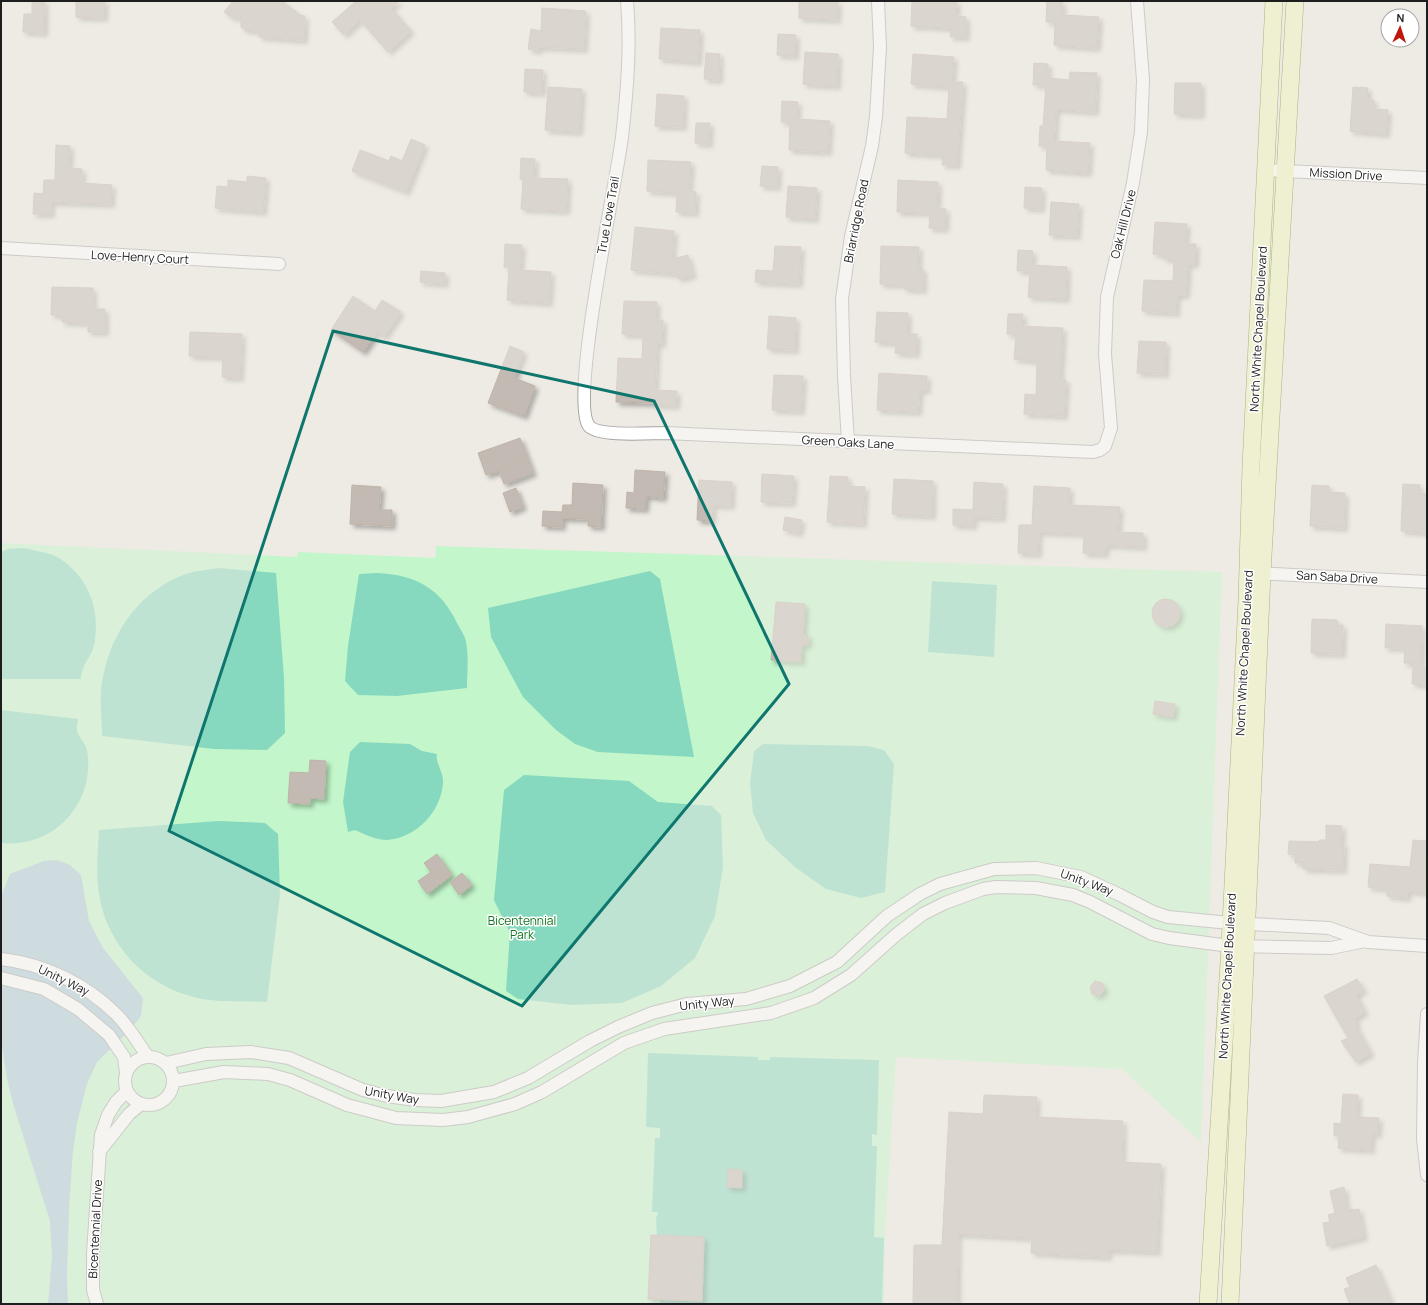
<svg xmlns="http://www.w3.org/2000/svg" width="1428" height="1305" viewBox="0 0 1428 1305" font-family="Manrope,sans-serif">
<defs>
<filter id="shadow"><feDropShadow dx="3.5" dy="3.5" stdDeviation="2" flood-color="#0004"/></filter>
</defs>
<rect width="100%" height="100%" fill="#eeebe4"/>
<path fill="#c3f6ca" d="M1,543L297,557L298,552L435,558L436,546L1222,572L1201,1142L1122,1069L896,1057L885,1233L884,1304H1Z"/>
<g fill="#86d9be">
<path d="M24,548C35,551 49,552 59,558C87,576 100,607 95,640C93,657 82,662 81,679H1V552L8,549Z"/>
<path d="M219,568L276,573L284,678L285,733L267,750L214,749L102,736C102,721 100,706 101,691C106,640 135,594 183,575C193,571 207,570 219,568Z"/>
<path d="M650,571L660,579L694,757L598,752L575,744L556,730L523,697L491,637L488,608Z"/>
<path d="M377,573C416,575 441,588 458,625C461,630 465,636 466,642C469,657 467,673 467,688L397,696L358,695L345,681L348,646L359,574Z"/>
<path d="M932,581L997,585L994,657L928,652Z"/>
<path d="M1,710L78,719C78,723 76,728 77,731C79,738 86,744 87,750C96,803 54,849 1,843Z"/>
<path d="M360,742L410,744L422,751L437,754C435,763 444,772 443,783C441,812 416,838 387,840C376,840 364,834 355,830L348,832L343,802L350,752Z"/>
<path d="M763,744L868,746L884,750L894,764L885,892L861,898L826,889L796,868L766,840L753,813L750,783L754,751Z"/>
<path d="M524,775L629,781L658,802L712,806L721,815L723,867L715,916L695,958L661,986L622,1003L572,1005L518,999L506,991L510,933L494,900L504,790Z"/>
<path d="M218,821L265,823L278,834L280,895L267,1002C248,1001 228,1002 209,1000C150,992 103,946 98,885C96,867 98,848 99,830Z"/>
<path d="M648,1053L758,1057V1060H770V1057L879,1060L877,1135L872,1134V1146H877L874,1237L884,1238L882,1304H660V1299H648L651,1235H657L656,1219L658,1212H652L655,1138H660V1128L646,1127Z"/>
</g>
<path fill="#a6cad9" d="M57,860L70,865L81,875L89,921L103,948L143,998L141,1016L129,1031L97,1062L87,1084L77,1123L73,1151L69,1209L67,1274L68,1304H48L52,1257L50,1221L14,1107L7,1079L1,1039V896L10,874L44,861Z"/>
<g fill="#c2bab3" stroke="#bfb3a7" filter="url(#shadow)">
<path d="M32,1H45L44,33L23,32L24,14H32Z"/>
<path d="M76,1H105L104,18L76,17Z"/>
<path d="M233,1H282L300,15L305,16L304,40L259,37V31L245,30L241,27V18L231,17L224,12Z"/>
<path d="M356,1H399L391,8L411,31L388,52L360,20L344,35L332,22Z"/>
<path d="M799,1H838L837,20L799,18Z"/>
<path d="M912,1H957L956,16L966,17V37H950L951,28L911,26Z"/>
<path d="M1047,1H1062V15L1099,17L1097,48L1054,45L1055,22H1046Z"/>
<path d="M542,8L586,11L584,49L539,47L538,51L528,49L531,29L541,31Z"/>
<path d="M661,28L700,30L698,62L659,59Z"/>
<path d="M778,34L796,35L795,56L777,55Z"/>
<path d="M805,52L838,54L837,86L803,84Z"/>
<path d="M706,53L720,54L719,80L704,79Z"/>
<path d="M913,54L954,57L952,82H963L957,165H942L943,155L905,153L907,117L947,119L949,87L911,84Z"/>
<path d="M1034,63L1048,64V78L1069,80L1070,72L1097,73L1095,112L1056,109L1054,141L1090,143L1088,173L1046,170L1047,146H1039L1040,126H1043L1046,85H1033Z"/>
<path d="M525,69L543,70L542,93L524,92Z"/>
<path d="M1175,83H1201V115L1174,114Z"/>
<path d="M548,87L582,89L579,132L545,130Z"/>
<path d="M1353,87L1368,88L1367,100H1374V109L1388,110L1386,134L1350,131Z"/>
<path d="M657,94L684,96L683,127L655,126Z"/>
<path d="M782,101L798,102L797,119L830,121L828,152L789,150L790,122H781Z"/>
<path d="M696,123H710L709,144L695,143Z"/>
<path d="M411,139L425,145L406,192L352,171L360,150L389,161L391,156L402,161Z"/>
<path d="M56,145L70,146L69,168L82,169V183L112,185L111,204L51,202V214H33L34,193L43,194L44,180H55Z"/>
<path d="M521,158L535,159L534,178L568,179L566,211L521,209L523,179H520Z"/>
<path d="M648,160L691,162L689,191L696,192L695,213L676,212L677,193L647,191Z"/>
<path d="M762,166L778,167L777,187L760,186Z"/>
<path d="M247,176L266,178L263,212L215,208L217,186L228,187V180L247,182Z"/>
<path d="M898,180L938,182L937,208L946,209L945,229L929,228L930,213L897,212Z"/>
<path d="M788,186L817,188L815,219L786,217Z"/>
<path d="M1025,187L1042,188L1041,209L1024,208Z"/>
<path d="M1051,202L1079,204L1077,236L1049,235Z"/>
<path d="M1155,222L1187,224L1185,244H1196L1195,264H1188L1186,295H1177L1176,313L1142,311L1144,280L1173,281L1174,259H1163L1164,254H1153Z"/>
<path d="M635,227L674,231L672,259L688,255L693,275L678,279L677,274L631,270Z"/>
<path d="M505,244L522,245L520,270L551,272L549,303L507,300L509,267H504Z"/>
<path d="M775,246L801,247L799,284L755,282L756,270L773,271Z"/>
<path d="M881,246L919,247L918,268L923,269V290L904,289V285L880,284Z"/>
<path d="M1018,250L1033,251L1032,265L1067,267L1066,299L1028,297L1030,271H1017Z"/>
<path d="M421,271L445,273V284L420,282Z"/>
<path d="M52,287L93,288V309H105V332H88V323L62,322V315H51Z"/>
<path d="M353,296L375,311L382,300L401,312L384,337L377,332L363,352L331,330Z"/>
<path d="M624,301L657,302L656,320H663L662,344L657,343L655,390L677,391L676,406L656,405V403L616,402L618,358L642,359L643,335L622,334Z"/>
<path d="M877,312L908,313L907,334H917L916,354L895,353L896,343L875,342Z"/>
<path d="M1008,314H1023L1022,326L1063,328L1060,380H1066L1064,416L1024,414L1025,394L1036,395L1037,361L1014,359L1016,334H1007Z"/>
<path d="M769,316L796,318L795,350L767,349Z"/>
<path d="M190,332L242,334L240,378L222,377L223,357L189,356Z"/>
<path d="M1139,341L1166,342L1165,374L1137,373Z"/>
<path d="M510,346L524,352L514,378L535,386L524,416L488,403Z"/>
<path d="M879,373L927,376V390H920L918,412L877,410Z"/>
<path d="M774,375L803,376L801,411L772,410Z"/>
<path d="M520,438L533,473L504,484L499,471L486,475L478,453Z"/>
<path d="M635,470L665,472L663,498L646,496L645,509L626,508L627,492L634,493Z"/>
<path d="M762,474L794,476L792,503L761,502Z"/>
<path d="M830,476L848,477V486L865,487L863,524L827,522Z"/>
<path d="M894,479L933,481L932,516L892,514Z"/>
<path d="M699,480L732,482L731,506L713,505L712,521L697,520Z"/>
<path d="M974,482L1003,484L1002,518L974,517L973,526L953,525V509L973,510Z"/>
<path d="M573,483L603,485L601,527L588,526V519L562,518V527L542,526L543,511L562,512L563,505H572Z"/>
<path d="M1403,484L1420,485L1419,493L1427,494V533L1401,531Z"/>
<path d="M352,485L381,487L379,510H392V526L350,524Z"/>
<path d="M1312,485L1329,486V492L1345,493L1344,528L1310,526Z"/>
<path d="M1034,486L1070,488L1069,505L1120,507L1118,532L1143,533V547L1106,545L1105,554L1083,553L1084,534L1039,532L1038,554L1018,553L1019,525H1032Z"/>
<path d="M516,488L523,507L510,512L503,493Z"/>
<path d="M785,517L802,520L799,533L783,530Z"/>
<circle cx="1166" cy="613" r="14"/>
<path d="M776,602L805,604L803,635H808V645H802L801,662L771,660Z"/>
<path d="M1312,619L1337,620V625H1343L1342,654L1311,653Z"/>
<path d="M1386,624L1422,626L1421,664L1404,663L1405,648H1385Z"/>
<path d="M1413,667H1427V685L1412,684Z"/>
<path d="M1155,701L1175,704L1173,717L1153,714Z"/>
<path d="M310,760L326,761L324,799L310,798V804L288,803L290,772L309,773Z"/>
<path d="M1326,825L1342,826L1341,844H1344L1343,870L1303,869V863H1295V855L1288,854L1289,841L1319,842V840H1326Z"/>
<path d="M1413,840L1427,841L1425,893L1408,891L1407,898L1387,896V889L1368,887L1370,864L1410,867Z"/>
<path d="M437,854L452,875L427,894L418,881L431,872L424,863Z"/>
<path d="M462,873L472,885L459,895L450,882Z"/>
<path d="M1357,979L1364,990L1356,995L1365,1012L1354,1019L1358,1022L1355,1024L1371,1053L1356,1062L1341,1041L1348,1038L1324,996Z"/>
<path d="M1095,981L1102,983L1105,990L1099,996L1092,994L1090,987Z"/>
<path d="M1343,1094L1358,1095L1357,1117L1379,1118L1378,1134H1372L1371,1150L1338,1148L1339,1136H1334V1123L1341,1124Z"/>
<path d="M984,1095L1037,1097L1036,1117L1123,1121L1122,1162L1161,1164L1157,1252L1108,1250V1257L1031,1253L1032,1238L958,1234L957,1304H913L914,1245H942L949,1112L983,1114Z"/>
<path d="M728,1169L742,1170V1188L727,1187Z"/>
<path d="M1344,1187L1347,1210L1359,1209L1364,1237L1327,1246L1323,1223L1330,1222L1328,1215L1335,1213L1330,1191Z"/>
<path d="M651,1235L704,1237L702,1301L648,1299Z"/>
<path d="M1376,1265L1391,1301L1383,1304H1350L1344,1289L1350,1287L1346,1278Z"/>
</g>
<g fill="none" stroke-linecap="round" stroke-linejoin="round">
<defs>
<g id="minor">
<path d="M627,1C631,46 627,92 622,137C617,180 569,401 589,426C598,437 650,433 665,433L1093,452L1100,450L1105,446L1111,428L1105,354L1107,297L1133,183L1141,132L1143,80L1137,1"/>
<path d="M1266,170L1427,178"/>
<path d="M1,248L279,264"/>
<path d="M848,442L844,376L842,299L851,236L872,146L876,117L880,47L878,1"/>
<path d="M1255,573L1427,582"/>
<path d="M1,959C45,964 86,984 117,1015C129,1027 138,1043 148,1057"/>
<path d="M1,978L44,989L78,1009L109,1035L124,1057L126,1073"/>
<path d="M1427,1014L1424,1063L1423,1139L1427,1175"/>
<circle cx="149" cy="1081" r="24"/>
<path d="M166,1063L206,1054L251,1052L289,1058L363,1090L387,1096L415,1100L441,1101L494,1092L528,1078L590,1041L618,1027L652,1013L687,1004L746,999L790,986L837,962L887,916L920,894L940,884L994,869L1036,868L1081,877L1118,894L1153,912L1168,917L1230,923L1329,928L1368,942L1427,946"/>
<path d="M174,1081L224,1072L268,1074L290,1080L347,1105L396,1118L443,1120L468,1117L515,1104L542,1092L624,1043L664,1029L771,1013L814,998L851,975L897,934L923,914L945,903L983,889L996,887L1036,888L1073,895L1090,902L1152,934L1169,938L1230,946L1331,948L1365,941"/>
<path d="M99,1152L129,1114L141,1104"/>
<path d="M97,1304L93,1290V1253L101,1135L108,1115L116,1102L127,1091"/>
</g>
<g id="secondary">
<path d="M1208,1304L1230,946L1247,600L1251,466L1274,1"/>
<path d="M1230,1304L1262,573L1295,1"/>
</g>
</defs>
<use href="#minor" stroke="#a4a4a4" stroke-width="14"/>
<use href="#secondary" stroke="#5c6e0b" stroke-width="18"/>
<use href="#minor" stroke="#fff" stroke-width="12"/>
<use href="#secondary" stroke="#eef6ba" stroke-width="17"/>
</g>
<path d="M0 0H1428V1305H0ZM333,331L654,401L789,684L522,1006L169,831Z" fill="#eeebe4" fill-opacity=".55" fill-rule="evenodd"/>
<path fill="none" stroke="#0f766e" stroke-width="3" stroke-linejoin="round" d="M333,331L654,401L789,684L522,1006L169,831Z"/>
<g text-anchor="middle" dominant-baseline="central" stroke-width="3" stroke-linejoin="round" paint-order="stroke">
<g font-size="12" fill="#1d1d1d" stroke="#fff">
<text transform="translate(1346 174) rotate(3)">Mission Drive</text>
<text transform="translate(608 215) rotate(-80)">True Love Trail</text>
<text transform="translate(856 221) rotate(-79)">Briarridge Road</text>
<text transform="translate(1123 224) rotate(-76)">Oak Hill Drive</text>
<text transform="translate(140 257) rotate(3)">Love-Henry Court</text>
<text transform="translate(1258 329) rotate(-87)">North White Chapel Boulevard</text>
<text transform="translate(848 442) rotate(3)">Green Oaks Lane</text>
<text transform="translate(1337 577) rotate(3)">San Saba Drive</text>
<text transform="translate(1244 653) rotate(-87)">North White Chapel Boulevard</text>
<text transform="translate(1087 882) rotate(20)">Unity Way</text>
<text transform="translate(1227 976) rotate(-87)">North White Chapel Boulevard</text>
<text transform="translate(64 980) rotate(26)">Unity Way</text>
<text transform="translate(707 1003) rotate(-6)">Unity Way</text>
<text transform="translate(392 1095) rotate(10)">Unity Way</text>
<text transform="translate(95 1229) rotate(-87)">Bicentennial Drive</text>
</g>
<g font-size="12" fill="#127521" stroke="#fff">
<text x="522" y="920">Bicentennial<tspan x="522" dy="14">Park</tspan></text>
</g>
</g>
<rect width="1428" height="1305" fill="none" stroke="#1d1d1d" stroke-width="4"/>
<g transform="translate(1400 28) rotate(3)"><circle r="19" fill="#ffffff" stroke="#a5a5a5"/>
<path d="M0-3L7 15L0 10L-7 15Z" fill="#bf180b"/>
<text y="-6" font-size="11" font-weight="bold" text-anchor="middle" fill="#1d1d1d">N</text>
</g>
</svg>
